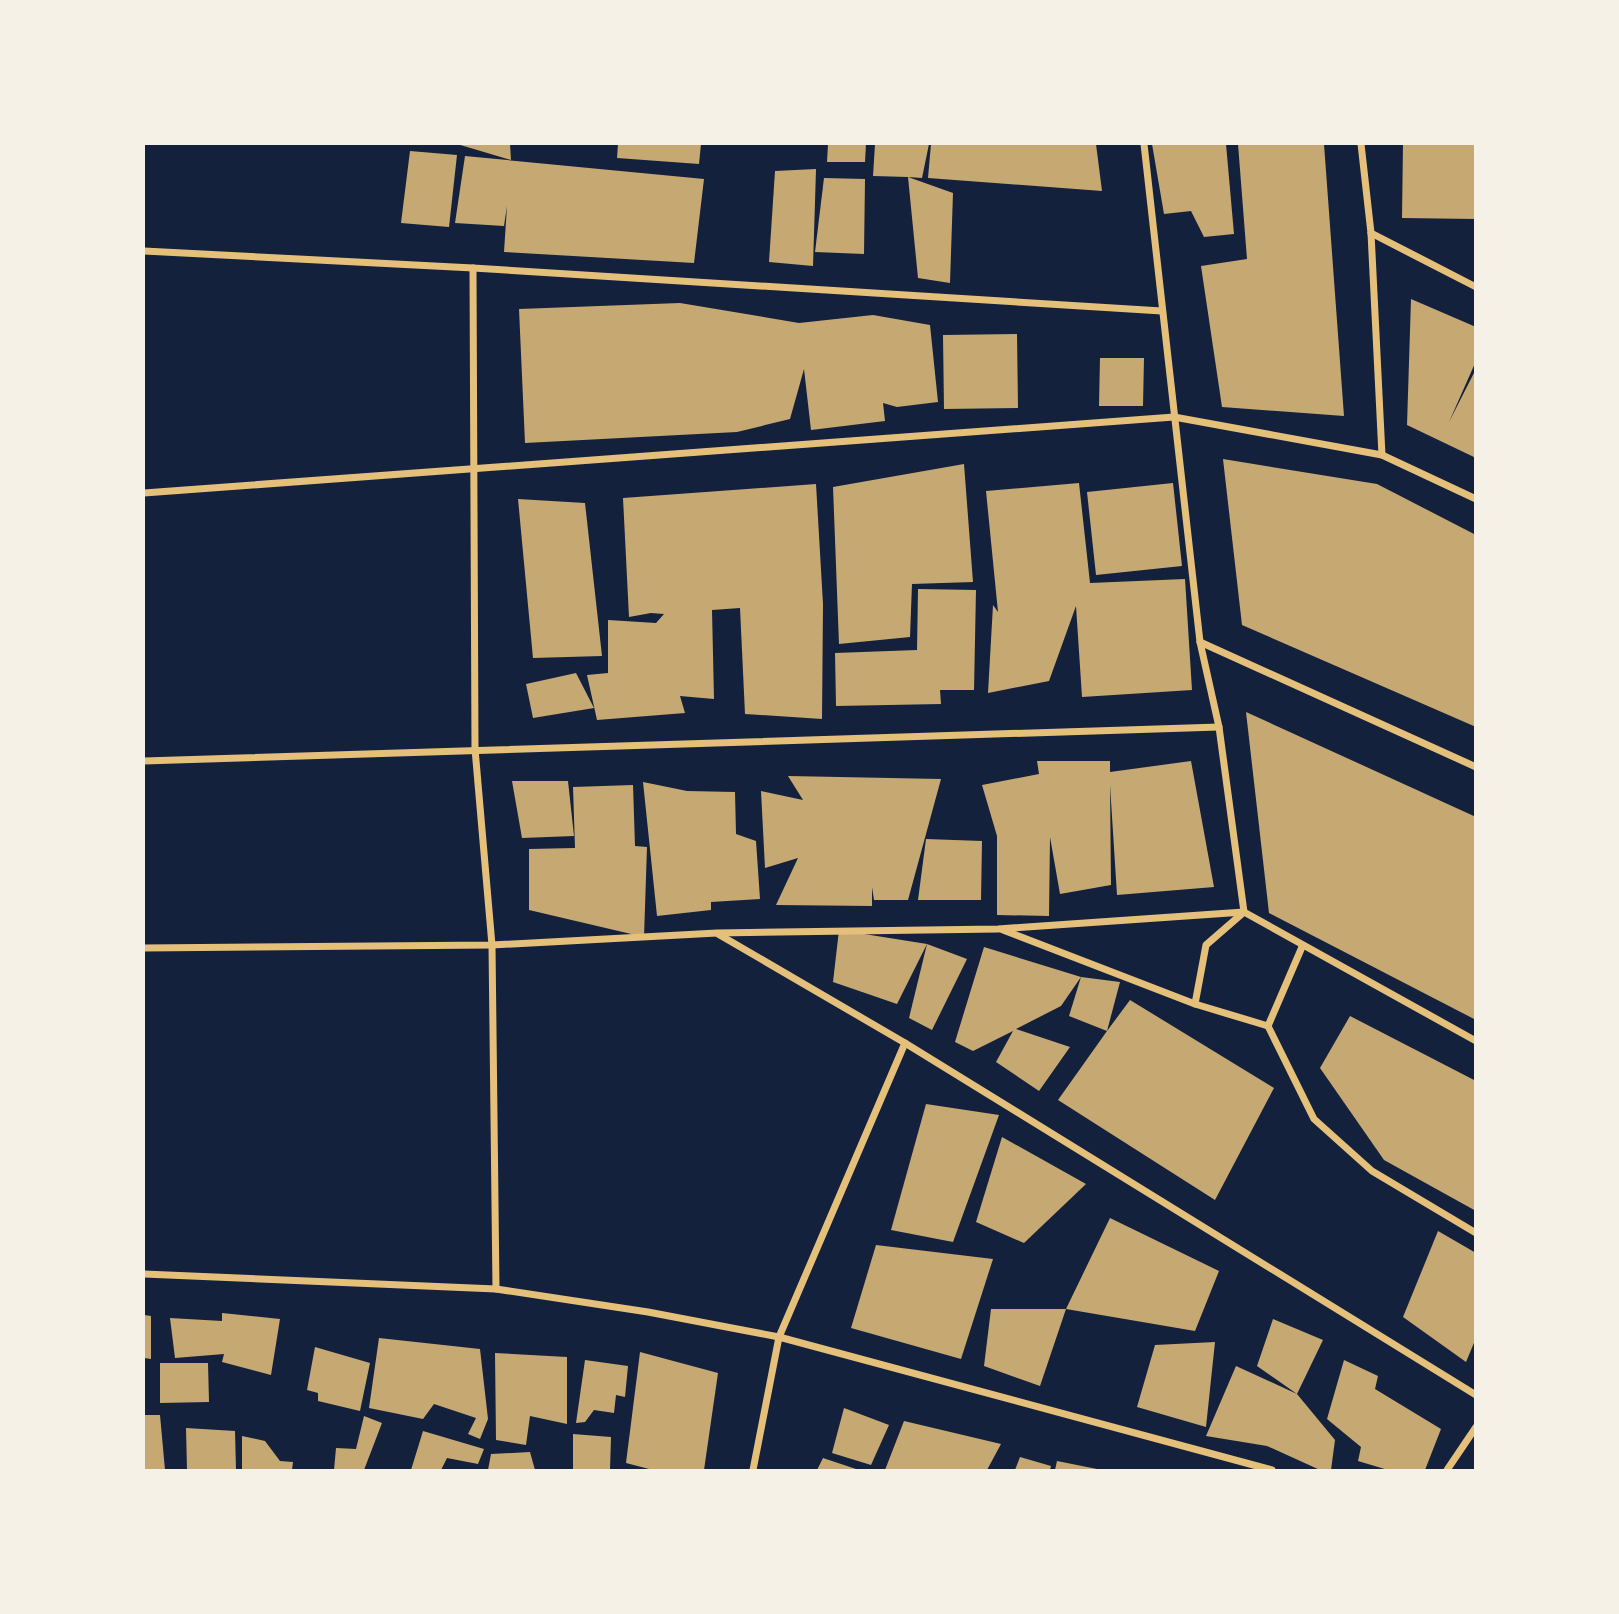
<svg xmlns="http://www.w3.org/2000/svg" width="1619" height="1614" viewBox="0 0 1619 1614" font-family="'Noto Serif',serif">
<rect width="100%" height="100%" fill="#14213d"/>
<g fill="#c6a872">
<path d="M457,144H510L511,160Z"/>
<path d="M618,144H701L699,164L617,158Z"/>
<path d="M828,144H866L865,162H827Z"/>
<path d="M875,144H929L922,178L908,177L953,193L950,283L918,278L908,177L873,176Z"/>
<path d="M931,144H1096L1102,191L928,178Z"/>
<path d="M1152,144H1226L1234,234L1204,237L1191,211L1164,214Z"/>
<path d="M1238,144H1324L1344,416L1222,407L1201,266L1247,259Z"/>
<path d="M1403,144H1474L1476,219L1402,218Z"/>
<path d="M410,151L457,155L449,227L401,223Z"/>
<path d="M465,156L704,179L694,263L504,252L507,206L504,226L455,223Z"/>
<path d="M816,169L813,266L769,262L775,171Z"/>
<path d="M824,178L865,179L864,254L815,252Z"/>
<path d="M1411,299L1476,327V361L1449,422L1476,369V458L1407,425Z"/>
<path d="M680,303L799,323L873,315L930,325L938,402L897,407L883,403L885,421L811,430L804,369L790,419L737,432L525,443L519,309Z"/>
<path d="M1017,334L1018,408L944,409L943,335Z"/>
<path d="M1100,358H1144L1143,406H1099Z"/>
<path d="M1223,459L1377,484L1476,535V727L1242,625Z"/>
<path d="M964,464L973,582L912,584L910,637L839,644L833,487Z"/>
<path d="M1079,483L1090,583L1185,579L1192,690L1082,697L1076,606L1049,681L988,693L993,605L998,612L986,491Z"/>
<path d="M1173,483L1182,566L1096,575L1087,492Z"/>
<path d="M816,484L823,604L822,719L745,714L740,608L712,610L714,699L680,696L685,713L597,720L587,675L608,673V620L656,623L664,614L651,613L629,617L623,498Z"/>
<path d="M518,499L585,503L602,656L533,658Z"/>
<path d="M918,589L976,590L974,690H940L941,704L836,706L835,653L917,650Z"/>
<path d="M576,673L594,708L533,718L526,684Z"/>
<path d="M1246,712L1476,817V1020L1269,913Z"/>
<path d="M1037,761H1110V772L1191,761L1214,887L1117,895L1110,785L1111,885L1060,894L1050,837L1049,916L997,915V836L982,785L1039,774Z"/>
<path d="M788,776L941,779L908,900H874L872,887V906L776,905L798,858L765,868L761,791L803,800Z"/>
<path d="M512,781H568L574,836L522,838Z"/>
<path d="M643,782L687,791L735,792L736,834L756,841L760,899L711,902V910L657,916Z"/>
<path d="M633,785L635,846L647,847L644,937L529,910V849L575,848L573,787Z"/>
<path d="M926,839L982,841L981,900H918Z"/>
<path d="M839,930L927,944L897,1004L833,982Z"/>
<path d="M927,944L967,959L932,1030L909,1018Z"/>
<path d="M984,947L1081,977L1120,982L1107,1031L1130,1000L1274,1088L1215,1200L1058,1100L1107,1031L1069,1016L1081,977L1061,1006L1016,1029L1070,1047L1039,1091L996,1062L1013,1031L973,1051L955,1042Z"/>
<path d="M1350,1016L1476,1081V1211L1384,1160L1320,1068Z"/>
<path d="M926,1104L999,1115L953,1242L891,1230Z"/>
<path d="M1002,1137L1086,1184L1024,1243L976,1222Z"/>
<path d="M1110,1218L1219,1271L1195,1331L1066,1309L1040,1386L984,1366L991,1309H1066Z"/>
<path d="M1438,1231L1476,1253V1338L1466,1362L1403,1317Z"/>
<path d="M876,1245L993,1259L961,1359L851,1328Z"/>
<path d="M222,1313L280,1319L271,1375L222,1362L224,1354L175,1358L170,1318L222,1321Z"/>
<path d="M144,1315L151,1316V1359L144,1358Z"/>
<path d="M1273,1319L1323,1340L1297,1394L1335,1440L1331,1470H1320L1267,1446L1206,1436L1236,1366L1297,1394L1257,1366Z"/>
<path d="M379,1338L480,1349L488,1419L480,1439L468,1434L476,1418L434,1404L423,1419L369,1408Z"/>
<path d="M1215,1342L1206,1427L1137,1407L1155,1345Z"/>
<path d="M315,1347L370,1363L360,1411L318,1401V1393L307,1390Z"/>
<path d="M640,1352L718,1373L704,1470H653L626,1463Z"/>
<path d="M495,1353L567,1357V1424L530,1416L526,1445L496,1440Z"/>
<path d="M585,1360L628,1366L625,1397L616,1395L614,1413L594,1410L585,1422L576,1423Z"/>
<path d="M1344,1360L1378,1376L1375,1389L1441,1429L1425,1470H1388L1358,1461L1361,1447L1327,1419Z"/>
<path d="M160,1363H208L209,1402L160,1403Z"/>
<path d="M844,1408L889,1425L871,1465L832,1453Z"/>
<path d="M144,1415H160L165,1470H144Z"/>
<path d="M364,1416L382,1423L364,1470H334L336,1448L356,1449Z"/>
<path d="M904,1421L1001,1444L987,1470H885Z"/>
<path d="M186,1428L235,1431L236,1470H187Z"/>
<path d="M423,1431L484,1449L478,1464L447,1458L441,1470H411Z"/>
<path d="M573,1434L611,1437L610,1470H573Z"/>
<path d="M242,1436L265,1441L280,1461L293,1462L292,1470H242Z"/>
<path d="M530,1452L535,1470H488L491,1454Z"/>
<path d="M1020,1457L1051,1466L1050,1470H1015Z"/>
<path d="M823,1458L859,1470H817Z"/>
<path d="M1057,1461L1097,1469V1470H1055Z"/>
</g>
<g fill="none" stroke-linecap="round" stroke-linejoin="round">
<g stroke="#e5c07b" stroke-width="7">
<path d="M1144,144L1200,642L1219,727L1244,912"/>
<path d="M1361,144L1371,233L1382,455"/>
<path d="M1371,233L1476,287"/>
<path d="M144,251L473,268L1162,311"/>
<path d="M473,268L475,749L492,945L496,1289"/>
<path d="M144,493L1174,417L1382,455L1476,499"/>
<path d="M1200,642L1476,767"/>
<path d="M144,761L1219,727"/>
<path d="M1003,930L1195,1004L1268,1026L1314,1119L1372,1171L1476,1233"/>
<path d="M718,934L905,1043L1476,1395"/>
<path d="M144,948L492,945L717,933L998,929L1244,912L1476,1041"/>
<path d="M1195,1004L1206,945L1244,912"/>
<path d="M1268,1026L1302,947"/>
<path d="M144,1274L496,1289L648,1312L779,1337L1272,1470"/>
<path d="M753,1470L779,1337L905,1043"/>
<path d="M1447,1470L1476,1427"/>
</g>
</g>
<rect width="1619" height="1614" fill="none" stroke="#f6f1e7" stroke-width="290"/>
</svg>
